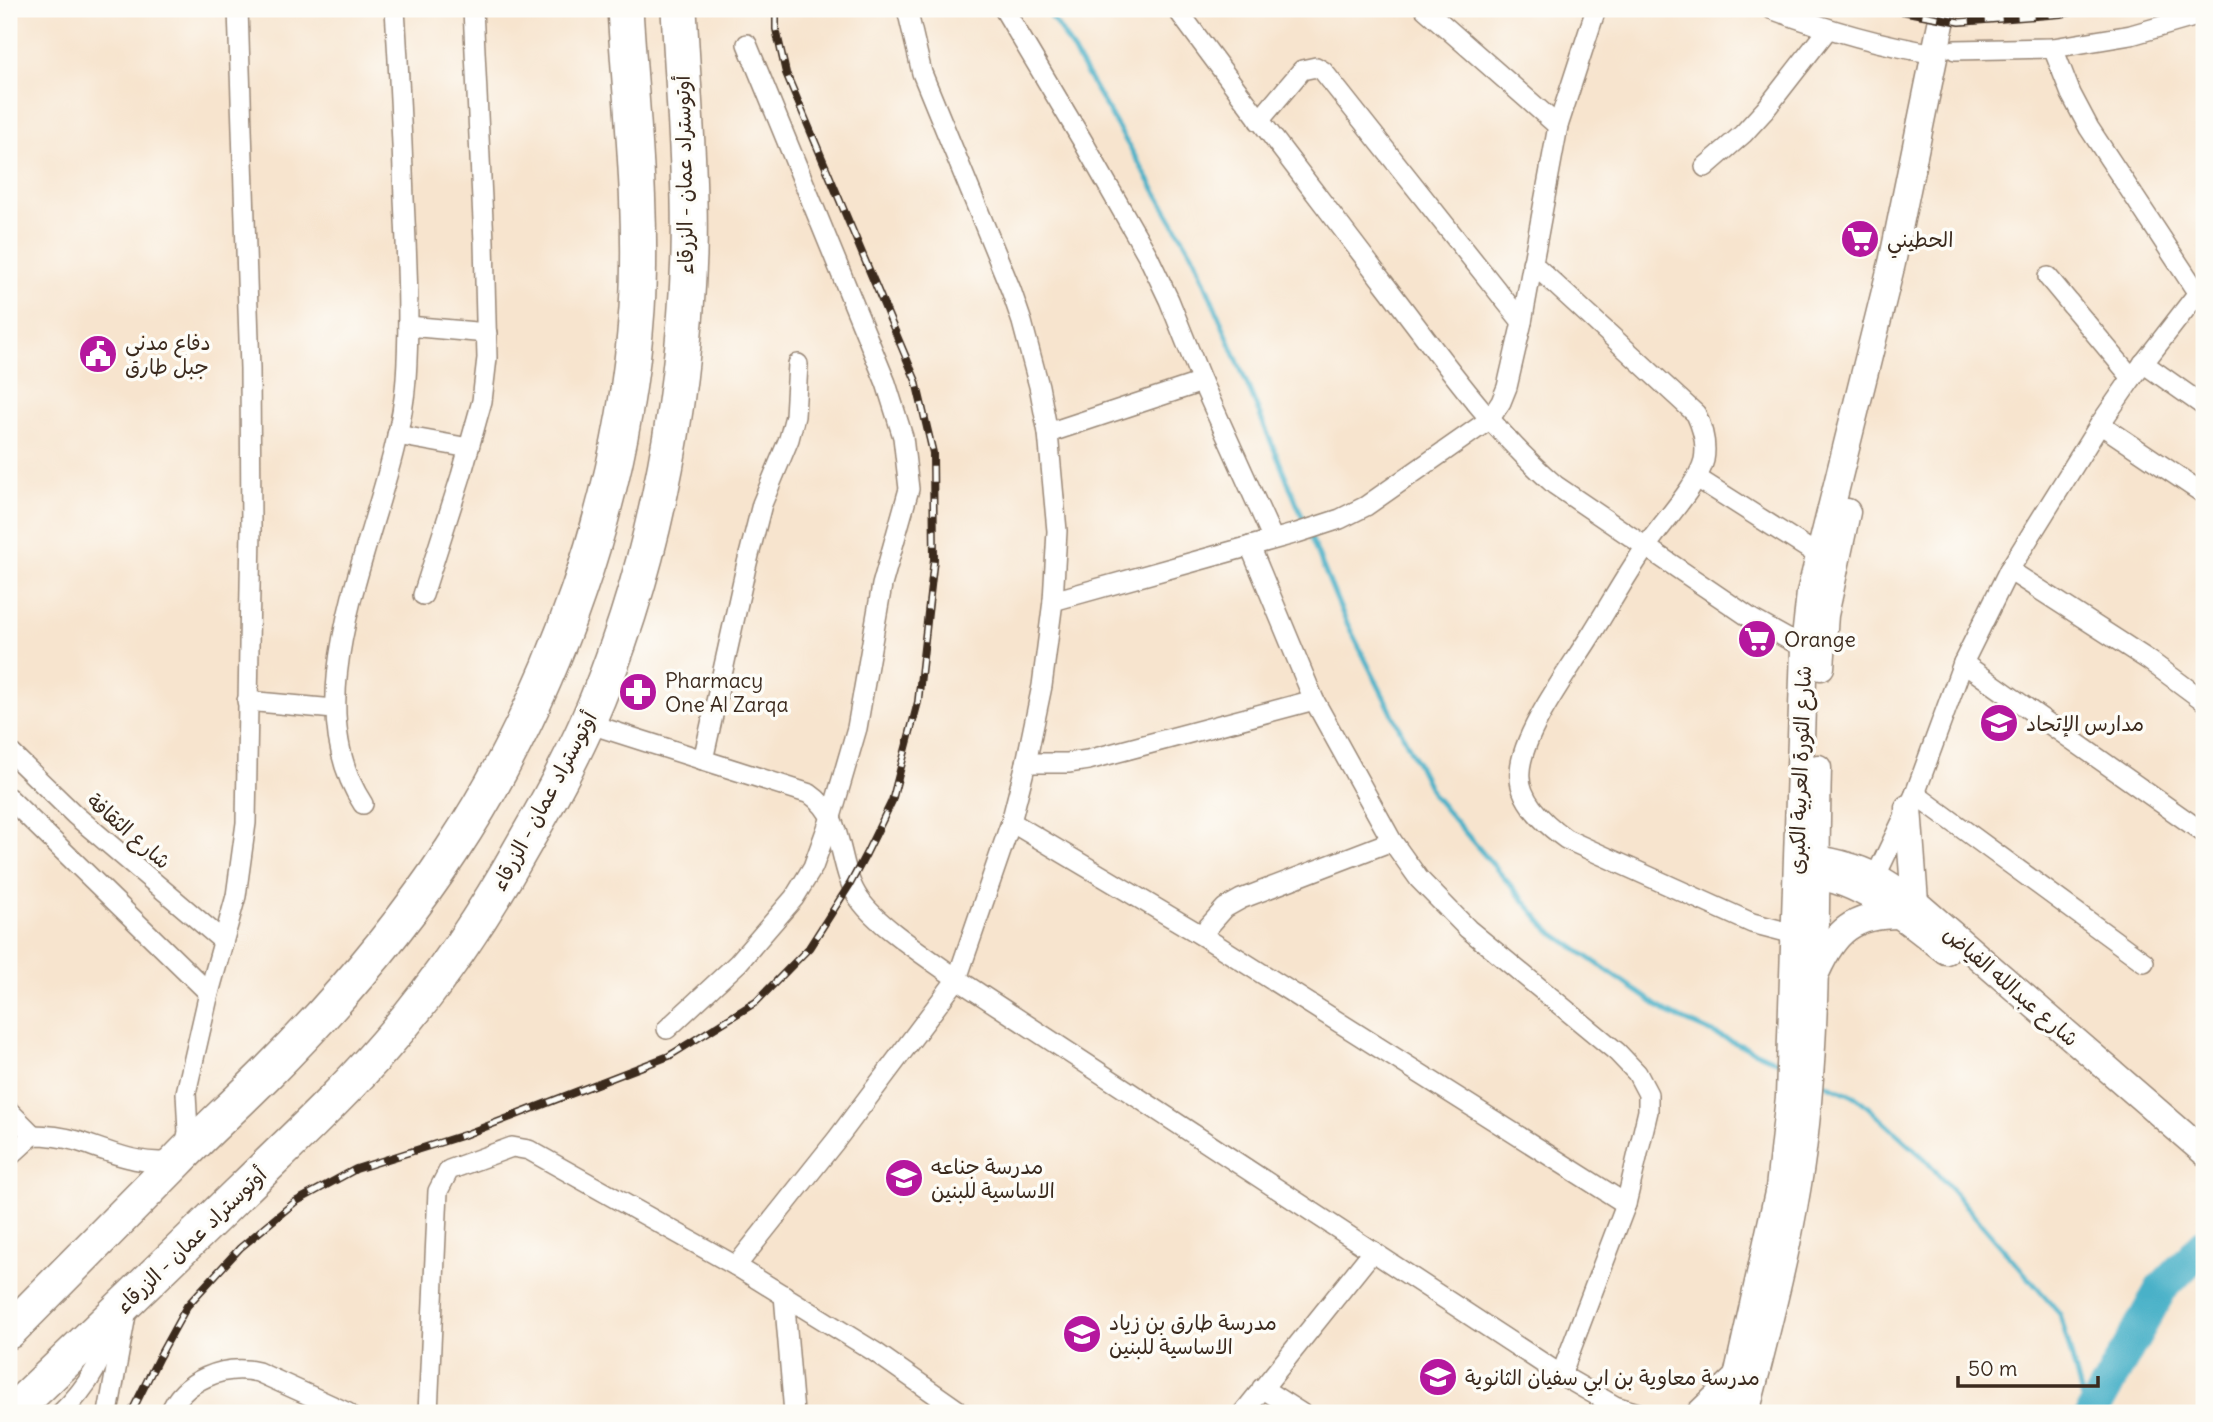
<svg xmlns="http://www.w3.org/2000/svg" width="2213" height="1422" viewBox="0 0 2213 1422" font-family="Delius,'Playpen Sans Arabic',sans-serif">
<rect width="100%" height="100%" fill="#fdfcf7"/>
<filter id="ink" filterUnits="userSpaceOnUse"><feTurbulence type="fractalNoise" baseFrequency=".0143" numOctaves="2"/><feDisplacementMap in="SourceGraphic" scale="14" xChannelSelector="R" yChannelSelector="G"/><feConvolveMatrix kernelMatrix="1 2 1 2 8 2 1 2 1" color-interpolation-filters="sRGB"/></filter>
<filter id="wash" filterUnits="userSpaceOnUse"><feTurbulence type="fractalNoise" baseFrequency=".00686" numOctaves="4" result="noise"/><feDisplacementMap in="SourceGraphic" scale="28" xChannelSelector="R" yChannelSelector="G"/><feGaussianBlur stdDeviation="1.57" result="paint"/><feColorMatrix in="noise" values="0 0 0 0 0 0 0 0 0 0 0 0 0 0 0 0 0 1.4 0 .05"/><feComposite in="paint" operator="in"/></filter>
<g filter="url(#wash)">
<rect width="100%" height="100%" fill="#f7e4ce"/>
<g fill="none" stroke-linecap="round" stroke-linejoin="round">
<g stroke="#49b1c8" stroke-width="5">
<path d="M1046,9L1065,37L1195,259L1344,617L1433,795L1549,930L1668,1013L1783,1064"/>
<path d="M1817,1080L1858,1098L1925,1159L2060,1314L2087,1413"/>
</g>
<path stroke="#49b1c8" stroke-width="33" d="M2092,1413L2161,1289L2204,1245"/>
</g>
</g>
<g filter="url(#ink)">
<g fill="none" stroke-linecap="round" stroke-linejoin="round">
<defs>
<g id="street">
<path d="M1004,9L1082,140L1148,256L1169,300L1202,382L1273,539"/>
<path d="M1177,9C1244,101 1314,191 1383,282C1437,352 1487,426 1555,485L1752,619L1804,648"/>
<path d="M1425,9L1558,126"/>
<path d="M1771,9C1825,29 1879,45 1936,54"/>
<path d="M2053,48L2071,94L2089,128L2197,292"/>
<path d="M1955,50L2053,48L2131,35L2204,14"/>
<path d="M1259,121L1302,70L1316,67L1323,71L1522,322"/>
<path d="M1705,167L1743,134L1765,110L1828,29"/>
<path d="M1532,263L1696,414C1703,429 1707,444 1704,460C1698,485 1663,522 1648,544C1627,573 1610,605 1591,635C1570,669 1522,733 1520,771C1517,800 1545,824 1566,839L1752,923L1794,934"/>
<path d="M2048,277L2132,378"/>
<path d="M408,326L487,333"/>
<path d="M2143,363L2204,406"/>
<path d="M2100,424L2204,494"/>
<path d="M1048,433L1202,382"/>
<path d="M397,435L469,448"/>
<path d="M1697,478L1818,555"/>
<path d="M1250,546L1314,700L1392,841L1419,879L1468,929L1617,1052L1637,1073L1648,1094V1111L1626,1204L1561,1375"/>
<path d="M2009,570L2150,661L2204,701"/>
<path d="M423,595L461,476L482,401L487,358L484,242L473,9"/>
<path d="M1053,601L1297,533L1340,519L1366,506L1489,420L1501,402L1507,387L1522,322L1558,126L1596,9"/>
<path d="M1963,663L2204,833"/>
<path d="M247,701L334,709"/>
<path d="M587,723L810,794C847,819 836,867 860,900C878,926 930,959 957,979L1561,1375L1615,1406L1638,1413"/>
<path d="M9,751L75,815L223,941"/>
<path d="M703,760L746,567L762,504L789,439L795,416L798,364"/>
<path d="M1026,763H1068L1088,760L1314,700"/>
<path d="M1915,794L2144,962"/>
<path d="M9,798L209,993"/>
<path d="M363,804C285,686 398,508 406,379C410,319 407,259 404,199C402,136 399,72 395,9"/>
<path d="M1011,822L1201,935L1626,1204"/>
<path d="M1871,886L1915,794L1963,663L2009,570L2100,424L2132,378L2204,285"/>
<path d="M1201,935L1225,908L1241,899L1392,841"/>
<path d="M667,1029L738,963L794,898L813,867L831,817L857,728L882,585L909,489L903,437L886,383L747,44"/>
<path d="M9,1111L33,1135"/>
<path d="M9,1157L33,1135C48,1135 63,1137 77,1141C108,1151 144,1168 178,1160L185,1146L188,1132L186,1093L209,993L236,896L246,823L251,528L250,369L238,9"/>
<path d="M736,1266L837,1139L957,979L1011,822L1026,763L1042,686L1053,601L1057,531L1048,433L1039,386L1022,322L1011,290L922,73L907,9"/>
<path d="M784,1295L794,1413"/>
<path d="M1262,1388L1301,1413"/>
<path d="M61,1413C87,1388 105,1360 111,1324"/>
<path d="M108,1413L128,1304"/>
<path d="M170,1413C183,1380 224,1364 258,1372L348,1413"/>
<path d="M428,1413L438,1191L449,1170L512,1147L529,1150L736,1266L875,1352L962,1413"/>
<path d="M1243,1413L1373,1251"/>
</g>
<g id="secondary">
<path d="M1821,667L1825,615L1847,512"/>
<path d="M1908,808L1915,902"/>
<path d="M1799,857C1825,859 1855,866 1878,878C1891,885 1903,894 1915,902L2204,1152"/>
<path d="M1813,876C1861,880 1909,922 1946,951"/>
<path d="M1817,971C1835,931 1853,915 1899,915"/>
<path d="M1700,1413L1733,1381"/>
<path d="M1726,1413L1737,1377L1779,1188L1789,1097L1804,648L1810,593L1892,263L1944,9"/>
<path d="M1746,1413C1772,1310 1800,1208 1808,1102C1818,991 1815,879 1818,768"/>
</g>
<g id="highway">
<path d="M9,1331C65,1275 120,1218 177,1161C205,1132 236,1104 265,1075C333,1007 399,931 452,850C555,694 624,496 637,309C643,209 631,108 625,9"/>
<path d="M11,1413C88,1340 165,1265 241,1191C290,1143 340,1097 385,1045C439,983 485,914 525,842C547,804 568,766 586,726C651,579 683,415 689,255C691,173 683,90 679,9"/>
</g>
</defs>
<use href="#street" stroke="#998776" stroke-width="22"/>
<use href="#secondary" stroke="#998776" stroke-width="29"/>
<use href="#highway" stroke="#998776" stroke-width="38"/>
<use href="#street" stroke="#fff" stroke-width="19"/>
<use href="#secondary" stroke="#fff" stroke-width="26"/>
<use href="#highway" stroke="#fff" stroke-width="35"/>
<defs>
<g id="rail">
<path d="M1891,9L1960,22L2061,14L2085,9"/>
<path d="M131,1413L159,1357L187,1306L240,1248L295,1202L356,1169L464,1135L669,1056L756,1002L809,948L850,884L866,854L892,801L918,702L934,559L933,453L916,381L786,73L776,29V9"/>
</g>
</defs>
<use href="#rail" stroke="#3b2a1e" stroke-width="8"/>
<use href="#rail" stroke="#fdfcf7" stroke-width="5" stroke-dasharray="16" stroke-linecap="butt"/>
</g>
</g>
<defs>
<symbol id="supermarket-disc" viewBox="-11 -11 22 22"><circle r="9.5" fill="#b5179e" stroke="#fdfcf7"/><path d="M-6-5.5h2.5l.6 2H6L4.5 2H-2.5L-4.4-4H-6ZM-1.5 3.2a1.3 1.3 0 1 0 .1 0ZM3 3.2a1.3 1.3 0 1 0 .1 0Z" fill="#fff"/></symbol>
<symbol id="civic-disc" viewBox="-11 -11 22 22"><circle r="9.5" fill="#b5179e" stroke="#fdfcf7"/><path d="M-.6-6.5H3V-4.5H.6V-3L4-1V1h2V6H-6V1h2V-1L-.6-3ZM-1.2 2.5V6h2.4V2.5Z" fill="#fff"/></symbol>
<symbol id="pharmacy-disc" viewBox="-11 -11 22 22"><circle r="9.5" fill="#b5179e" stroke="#fdfcf7"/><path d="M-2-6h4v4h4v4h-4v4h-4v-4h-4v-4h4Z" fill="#fff"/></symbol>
<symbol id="school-disc" viewBox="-11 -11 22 22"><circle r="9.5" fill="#b5179e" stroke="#fdfcf7"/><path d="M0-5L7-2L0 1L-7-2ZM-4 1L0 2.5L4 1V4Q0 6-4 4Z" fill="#fff"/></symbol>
</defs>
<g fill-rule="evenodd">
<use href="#supermarket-disc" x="1838" y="217" width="44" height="44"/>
<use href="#civic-disc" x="76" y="332" width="44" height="44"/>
<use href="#supermarket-disc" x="1735" y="617" width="44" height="44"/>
<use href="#pharmacy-disc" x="616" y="670" width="44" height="44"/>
<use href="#school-disc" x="1977" y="701" width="44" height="44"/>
<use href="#school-disc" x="882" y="1156" width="44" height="44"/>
<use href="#school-disc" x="1060" y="1312" width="44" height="44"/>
<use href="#school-disc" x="1416" y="1355" width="44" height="44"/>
</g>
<g text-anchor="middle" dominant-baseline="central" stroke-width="7" stroke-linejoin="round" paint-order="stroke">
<g font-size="21" fill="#3b2a1e" stroke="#fdfcf7">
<text transform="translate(684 175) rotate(-91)">أوتوستراد عمان - الزرقاء</text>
<text transform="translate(1800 770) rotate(-88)">شارع الثورة العربية الكبرى</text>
<text transform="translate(544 801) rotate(-62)">أوتوستراد عمان - الزرقاء</text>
<text transform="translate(129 831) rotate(41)">شارع الثقافة</text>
<text transform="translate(2011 986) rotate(41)">شارع عبدالله الفياض</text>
<text transform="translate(191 1240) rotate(-44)">أوتوستراد عمان - الزرقاء</text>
</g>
<g font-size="21" fill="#3b2a1e" stroke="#fdfcf7" text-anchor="start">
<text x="1887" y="239">الحطيني</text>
<text x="125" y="342">دفاع مدني<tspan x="125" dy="24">جبل طارق</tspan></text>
<text x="1784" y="639">Orange</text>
<text x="665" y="680">Pharmacy<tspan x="665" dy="24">One Al Zarqa</tspan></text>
<text x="2026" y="723">مدارس الإتحاد</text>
<text x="931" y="1166">مدرسة جناعه<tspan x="931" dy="24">الاساسية للبنين</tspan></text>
<text x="1109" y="1322">مدرسة طارق بن زياد<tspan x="1109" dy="24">الاساسية للبنين</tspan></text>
<text x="1465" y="1377">مدرسة معاوية بن ابي سفيان الثانوية</text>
</g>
</g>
<rect width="2213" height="1422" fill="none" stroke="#fdfcf7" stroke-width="35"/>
<path d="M1958 1376v10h140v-10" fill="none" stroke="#3b2a1e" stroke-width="3.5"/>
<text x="1968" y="1376" font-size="21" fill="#3b2a1e" stroke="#fdfcf7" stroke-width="5" paint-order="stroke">50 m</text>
</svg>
